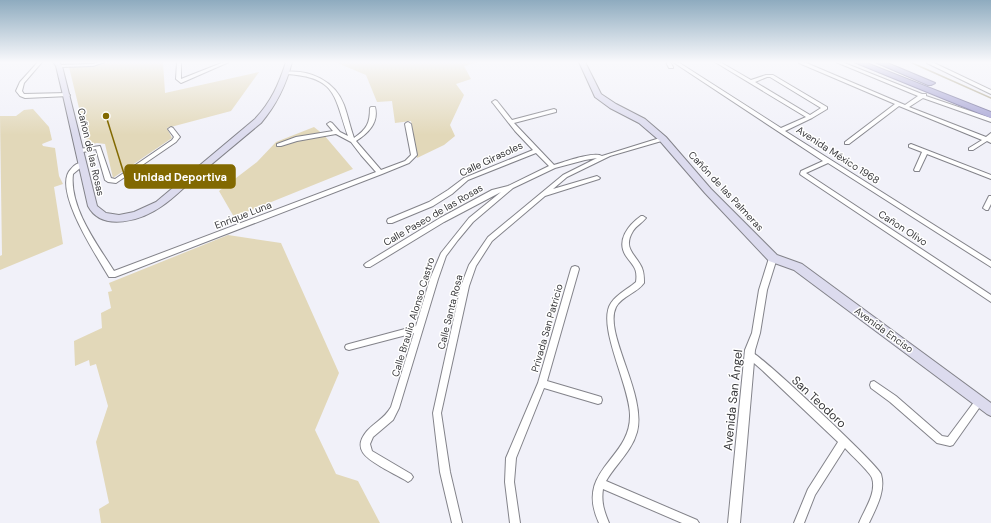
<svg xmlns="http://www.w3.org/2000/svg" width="991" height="523" viewBox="0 0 991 523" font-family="'DM Sans',sans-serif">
<rect width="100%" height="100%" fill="#f1f1f9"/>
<g fill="#e2d8b9">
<path d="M110,62H163L165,93L259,72L231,111L167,128L172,138L113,178L105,144L97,143L88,145L69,67L96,66Z"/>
<path d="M335,62H480L464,66L471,79L456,84L464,95L450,125L455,136L444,145L417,158L411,121L395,123L392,101L377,102L366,75Z"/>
<path d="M33,109L49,127L52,140L42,144L43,146L55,148L59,176L63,184L54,187L63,244L0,270V256L2,255L0,116H16L24,110Z"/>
<path d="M314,127L324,135L353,169L234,217L219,191L257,162L276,142Z"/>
<path d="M228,235L281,243L339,373L315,430L336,474L358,481L380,523H101L99,509L109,503L96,442L108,406L96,364L90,366L89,360L75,366L74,341L102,328L101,313L111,308L108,292L112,291L109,283Z"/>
</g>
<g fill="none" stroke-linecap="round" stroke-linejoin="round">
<path stroke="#a79e81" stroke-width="1.5" d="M910,62L991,98"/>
<defs>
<g id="minor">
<path d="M38,62H42L24,83L22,91L24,94L67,93L70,95L69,96L25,98L20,96L16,91L20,82Z"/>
<path d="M99,62H105L93,66L59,67L57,66L59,65L93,64Z"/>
<path d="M177,62H181V79L224,62H229L181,83L176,79Z"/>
<path d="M666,62H670L673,67V68H669Z"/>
<path d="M673,62H678L781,128L806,117L715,62H720L751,80L766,75H773L827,107V109L812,118L785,131L991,261V267L828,163L806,173L991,295V302L801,175L800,174L801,171L823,161ZM767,77H770L821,108L810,115L755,82Z"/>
<path d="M799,62H804L905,105L918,96L836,62H842L922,94H926V96L991,118V122L923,98L909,107L986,137L991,133V143L987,141L973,150H969V148L982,140L899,106L849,144H845V142L895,104L799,63Z"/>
<path d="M927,62H932L991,90V94L927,63Z"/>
<path d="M284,72C310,69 335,81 344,105C348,116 350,127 354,138C367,129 370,123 370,108L371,107H375C379,122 369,133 356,141L381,170L405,161L411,155L405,124L406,123L408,122L411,124L417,155L409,163L382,174L115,277H109C98,258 51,188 71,169C74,165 79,162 84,163L85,164L73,174C69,207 97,244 114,271L376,172L361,155L351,142L336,134L297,141L281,146H277V144L296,137L333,131L327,124L330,122L332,123L340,132L348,136C334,96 337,77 286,74H284Z"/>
<path d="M495,100L497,101L512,120L554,109L556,110V112L514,123L554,165C564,162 594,151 602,156L663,137L666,139L665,140L610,156L567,177L553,189L597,176L600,178L599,179L545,196L492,241L476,266L469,286L441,413L450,472L462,523H452L440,472L433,413L461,286L469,265L488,237L563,175L597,158L585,160L555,168L513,188L473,222L458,240L446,256L438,279L399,408L393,420L373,437L370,444L372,451L411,474L413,477L411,480L408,482L405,480C398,476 390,472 383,468C368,459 351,450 367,431C376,421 384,419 391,407L414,333L349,350L346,349L345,347L346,345L349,344L416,326L430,279L441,253L469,218L501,192L444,222L370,267H366L364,265L366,263L440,218L492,190L508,186L549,166L536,153L468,180L452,194L433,206L392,223H388L387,221L388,219L429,202L448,190L464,178L533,150L515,131L493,103L492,102Z"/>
<path d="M171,127L173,128L180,137L176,142L116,183L108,182L105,180L96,149L79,153L76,151L79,149L100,146L111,178L115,179L172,140L174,137L168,129Z"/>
<path d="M911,144L991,175V179L927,154L919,171H915L914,170L922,152L909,147V145Z"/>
<path d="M989,196H991V204L988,210H986L983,208Z"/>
<path d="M641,216H643L646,218C642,223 636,226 633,231C622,249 636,254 642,268C644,273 644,278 644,283C637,293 622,296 616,307C603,333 647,394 637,432C632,451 616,464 606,481L697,520L699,523H682L603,489C601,502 604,511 609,523H599C574,469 631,460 630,415C630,386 596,325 611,303C617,294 628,289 636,282C638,268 633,266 626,256C616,241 628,225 641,216Z"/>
<path d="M575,266L578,267L579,269L547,381L598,396L601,397L602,400L601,403L598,404L544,388L516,458L514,482L520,523H510L505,482L506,458L538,383L571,269L572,267Z"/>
<path d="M750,351C762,356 877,464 881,474C886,491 876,508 869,523H859C864,510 877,493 872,478C870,472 850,454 845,448L815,495L804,523H794L808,489L838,442L762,370L747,357L746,355L747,353Z"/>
<path d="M874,381L896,396L942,436L948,437L977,398L980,397L983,398L984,401L953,445L950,446L937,443L890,402L871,388L870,385L871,382Z"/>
</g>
<path id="tertiary" d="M773,255L777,258L767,290L760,333L755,350L740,523H728L745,350L752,333L759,290L769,258Z"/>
<g id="secondary">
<path d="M53,62H59L62,66L97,206L106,213L119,215L134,212L156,202L255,119C271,102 279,84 286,62H292C286,85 277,104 261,123C239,141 217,160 195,178C184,187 174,198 162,206C143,220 102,233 88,206L62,91L56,66Z"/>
<path d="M579,62H585L601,94L616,104L645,119L666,137L711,189L777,255L802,264L991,403V416L987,414L794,270L769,261L705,193L660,141L639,123L610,108L595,97Z"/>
</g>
<g id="trunk">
<path d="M854,62H864L991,112V118Z"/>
<path d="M875,62H885L935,83L931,85H928Z"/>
</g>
</defs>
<use href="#minor" stroke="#83838a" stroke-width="2"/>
<use href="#tertiary" stroke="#83838a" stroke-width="2"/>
<use href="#secondary" stroke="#83838a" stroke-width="2"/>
<use href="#trunk" stroke="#6e6b95" stroke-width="2"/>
<use href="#minor" fill="#fff" fill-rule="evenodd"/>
<use href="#tertiary" fill="#fff" fill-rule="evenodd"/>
<use href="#secondary" fill="#dcdbee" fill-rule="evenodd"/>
<use href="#trunk" fill="#a29fd2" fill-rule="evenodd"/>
</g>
<linearGradient id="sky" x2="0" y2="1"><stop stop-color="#8eabbf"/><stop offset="0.46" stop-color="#f9f9fc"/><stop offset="1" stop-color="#f9f9fc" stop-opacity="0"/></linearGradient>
<rect width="991" height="135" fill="url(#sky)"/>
<g text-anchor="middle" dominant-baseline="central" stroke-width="3" stroke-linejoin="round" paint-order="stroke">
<g font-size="10" fill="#37373a" stroke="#fff">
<text transform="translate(91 152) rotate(77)">Cañon de las Rosas</text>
<text transform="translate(838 155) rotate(33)">Avenida México 1968</text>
<text transform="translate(491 159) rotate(-25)">Calle Girasoles</text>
<text transform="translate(726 191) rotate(47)">Cañón de las Palmeras</text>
<text transform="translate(243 215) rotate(-21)">Enrique Luna</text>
<text transform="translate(433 215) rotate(-30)">Calle Paseo de las Rosas</text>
<text transform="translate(903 228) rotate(33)">Cañon Olivo</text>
<text transform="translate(450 312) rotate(-76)">Calle Santa Rosa</text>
<text transform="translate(413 317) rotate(-73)">Calle Braulio Alonso Castro</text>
<text transform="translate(547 328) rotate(-74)">Privada San Patricio</text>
<text transform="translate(884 330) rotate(36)">Avenida Enciso</text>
</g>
<g font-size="12" fill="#37373a" stroke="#fff">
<text transform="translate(733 400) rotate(-84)">Avenida San Ángel</text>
<text transform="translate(819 402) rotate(43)">San Teodoro</text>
</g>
</g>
<path fill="none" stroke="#826901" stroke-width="1.5" d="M106 116L125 177"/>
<circle fill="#826901" stroke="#fff" stroke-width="1.5" cx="106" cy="116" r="4"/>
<rect fill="#826901" stroke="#826901" stroke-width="1.5" x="125" y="165" width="110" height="23" rx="4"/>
<g font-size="11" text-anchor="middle" font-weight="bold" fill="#fff">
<text x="180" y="181">Unidad Deportiva</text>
</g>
</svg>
